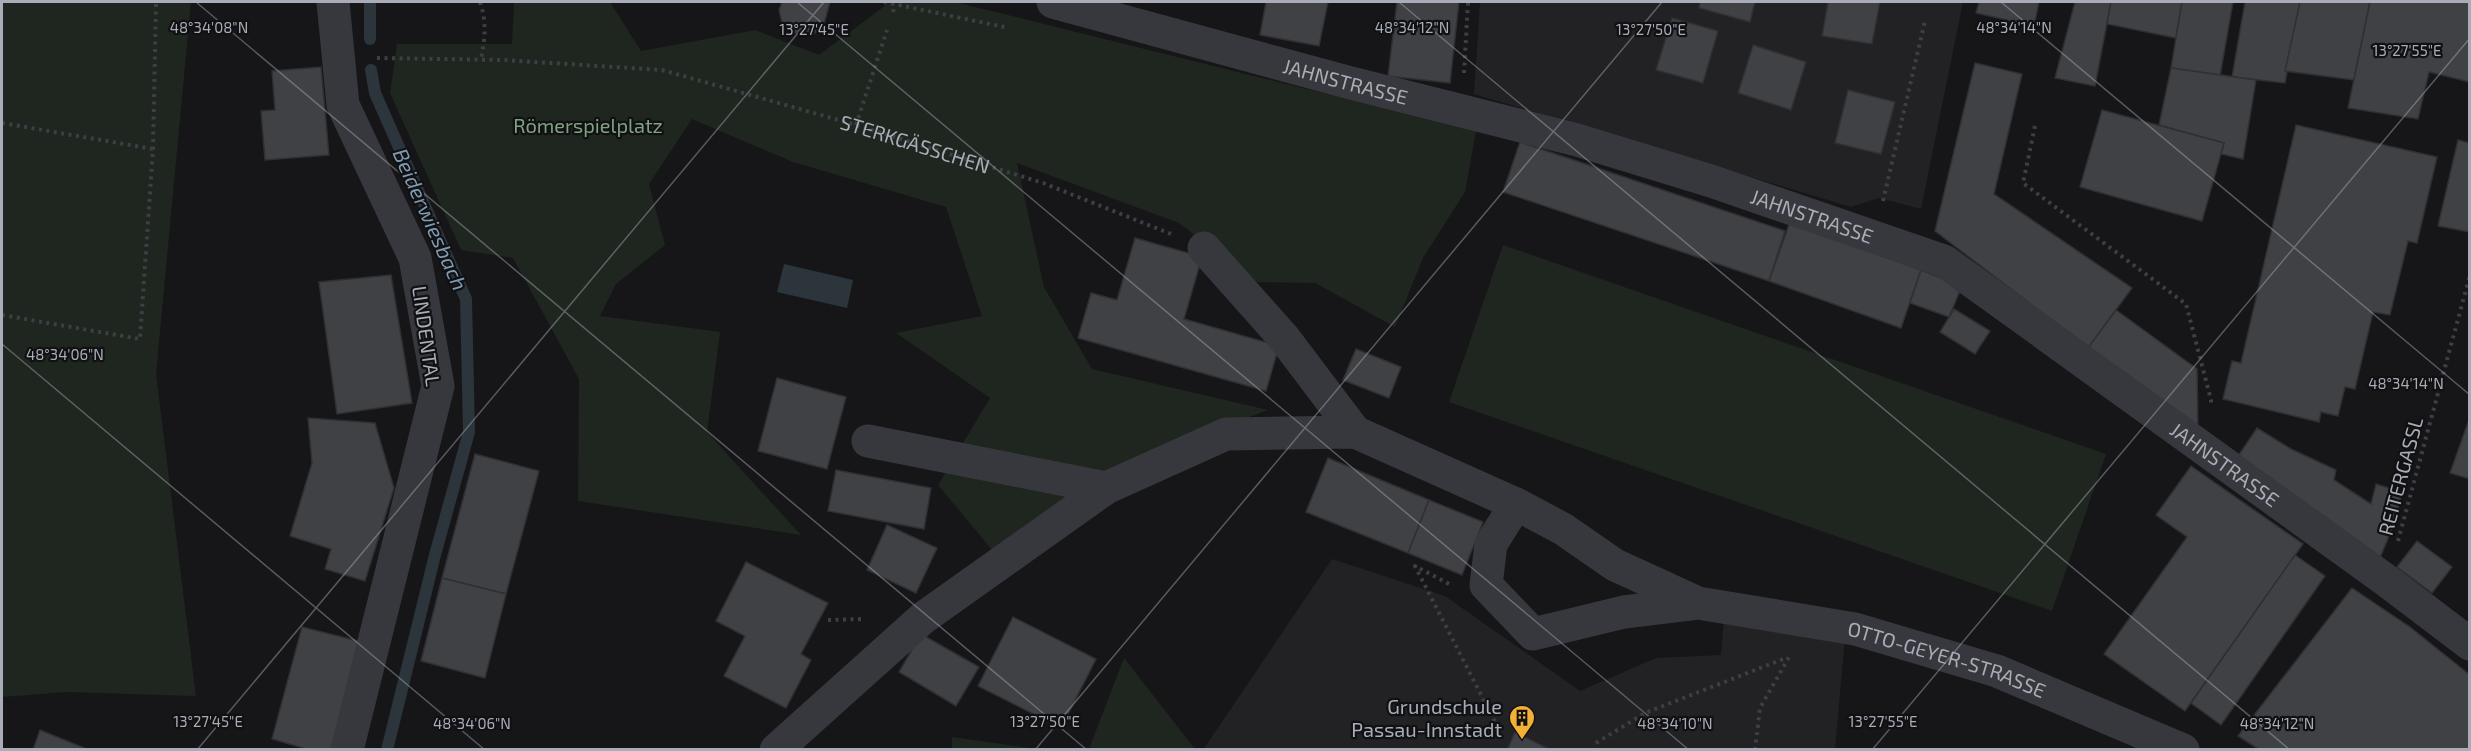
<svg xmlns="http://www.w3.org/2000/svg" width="2471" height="751" viewBox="0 0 2471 751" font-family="'Exo 2',sans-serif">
<rect width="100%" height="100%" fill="#161618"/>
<g fill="#222225">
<path d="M1480,2H1963L1921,209L1879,198L1851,207L1474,94Z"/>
<path d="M1332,559L1445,596L1580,691L1656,658L1721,655L1724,619L1845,638L1835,749L1203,750Z"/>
</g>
<g fill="#1e261f">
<path d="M2,2H191L156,374L196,696L67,692L2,697Z"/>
<path d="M514,2H610L641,51L755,30L819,55L890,2H955L1476,131L1465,192L1423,258L1395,327L1315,283L1257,282L1179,223L1017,163L1044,287L1092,369L1268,410L1122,464L993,551L938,485L990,398L896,333L982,316L946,207L793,162L692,119L649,184L665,245L616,284L600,316L720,332L707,432L801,535L578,501L579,379L513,258L461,250L390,93L397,44H512Z"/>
<path d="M1503,245L2106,454L2052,611L1449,402Z"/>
<path d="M1124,658L1195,749H1089Z"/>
<path d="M952,737L1037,749H952Z"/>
</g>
<path fill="#2c353c" d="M784,264L853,280L847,308L777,292Z"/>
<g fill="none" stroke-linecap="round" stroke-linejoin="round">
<g stroke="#2c353c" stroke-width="12">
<path d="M370,2V39"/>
<path d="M371,70L375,93L466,299L469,432L435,555L387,750"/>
</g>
</g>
<g fill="#404145" stroke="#303034" stroke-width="1.5">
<path d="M782,2H830L824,24L815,33L803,35L791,32L782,23L779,10Z"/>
<path d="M1266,2H1328L1319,46L1260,35Z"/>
<path d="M1397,2H1459L1450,83L1388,76Z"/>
<path d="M1700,2H1755L1750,22L1699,8Z"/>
<path d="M1828,2H1880L1872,44L1822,36Z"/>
<path d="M1979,2H2039L2034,26L1976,13Z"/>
<path d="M2075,2H2111L2095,86L2055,78Z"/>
<path d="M2111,2H2182L2176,38L2107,24Z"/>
<path d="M2182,2H2233L2220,76L2171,68Z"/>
<path d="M2245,2H2300L2285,83L2232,77Z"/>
<path d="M2300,2H2370L2354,80L2285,71Z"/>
<path d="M2370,2H2470V82L2429,72L2418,119L2348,108Z"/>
<path d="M1672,18L1718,31L1703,83L1656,70Z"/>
<path d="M1753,45L1806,62L1791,110L1738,93Z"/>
<path d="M1975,63L2022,74L1994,194L2132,288L2088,348L1935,231Z"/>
<path d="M321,67L329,155L265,160L261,111L275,110L272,71Z"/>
<path d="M2171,68L2256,80L2243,159L2221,154L2224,143L2159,125Z"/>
<path d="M1848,90L1895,102L1881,154L1835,143Z"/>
<path d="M2102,110L2224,143L2202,221L2080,187Z"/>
<path d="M2296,125L2437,157L2417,243L2408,241L2390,315L2373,312L2355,389L2345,387L2338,416L2321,412L2319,422L2223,399L2232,361L2241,363Z"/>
<path d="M2458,140L2470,143V232L2438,226Z"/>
<path d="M1520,142L1785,231L1769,281L1503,192Z"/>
<path d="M1790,222L1921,270L1901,328L1769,281Z"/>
<path d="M1135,238L1202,257L1184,319L1279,346L1266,391L1078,338L1091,293L1117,300Z"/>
<path d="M1921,270L1962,286L1949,317L1910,303Z"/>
<path d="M391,275L412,403L337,414L319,282Z"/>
<path d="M1954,309L1990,331L1975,354L1940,332Z"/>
<path d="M2116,310L2197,369L2198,430L2088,348Z"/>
<path d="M1356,349L1401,367L1389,398L1343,380Z"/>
<path d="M777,378L846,397L827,469L758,451Z"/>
<path d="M2470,417V479L2450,473Z"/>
<path d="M308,418L375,423L394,488L365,581L325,569L331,549L290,536L312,463Z"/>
<path d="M2257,428L2291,449L2336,470L2334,480L2371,504L2376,484L2402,492L2395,521L2380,558L2234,462Z"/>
<path d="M475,454L539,471L506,594L442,578Z"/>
<path d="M1328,458L1429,500L1408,553L1306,512Z"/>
<path d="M2191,466L2303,544L2185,711L2104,654L2187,537L2156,515Z"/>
<path d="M836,470L931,488L924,529L828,511Z"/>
<path d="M1429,500L1483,522L1462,575L1408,553Z"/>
<path d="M887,525L937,548L916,593L867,570Z"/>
<path d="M2417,541L2452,567L2432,593L2397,567Z"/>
<path d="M2295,555L2325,576L2221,725L2191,703Z"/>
<path d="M746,562L828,603L801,654L811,660L786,708L724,676L745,636L716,621Z"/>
<path d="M442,578L506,594L485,678L421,661Z"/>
<path d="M2352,588L2410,627L2470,675V750H2260L2238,736Z"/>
<path d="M1013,617L1096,659L1061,728L978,686Z"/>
<path d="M302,627L362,642L333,750H310L272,739Z"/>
<path d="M921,634L979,667L956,706L899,672Z"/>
<path d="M40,730L89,750H33Z"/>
<path d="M1515,732L1551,750H1507Z"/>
</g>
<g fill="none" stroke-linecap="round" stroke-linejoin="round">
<g stroke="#3d3f44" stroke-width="4" stroke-dasharray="3 4.5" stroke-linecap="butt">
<path d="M480,2C487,22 485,39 481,59"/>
<path d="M884,2L1009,28"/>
<path d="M893,12L895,5"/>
<path id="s1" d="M377,58L503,60L662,70L856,125L1043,183L1171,234"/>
<path d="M1464,73L1468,2"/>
<path d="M2,123L153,149"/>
<path d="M856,125L887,30"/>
<path d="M2035,126L2023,183L2186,304L2211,400V407"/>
<path d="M1883,201L1925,21"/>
<path d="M2,315L140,339L153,149L156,2"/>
<path d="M2398,541L2470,275"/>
<path d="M1449,584L1415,566L1496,724"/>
<path d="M828,620L863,619"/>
<path d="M1596,743L1645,713L1786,658"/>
<path d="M1755,750L1760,708L1789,657"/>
</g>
<g stroke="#37383d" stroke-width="33">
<path d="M333,2L343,105L415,258L438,386L347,750"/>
<path id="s2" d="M1053,2L1347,82L1577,140L1711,181L1944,261L2387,581L2470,644"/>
<path d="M1204,248L1284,338L1355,432"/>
<path d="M868,441L1106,488"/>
<path id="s3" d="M1698,603L1624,612L1533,634L1486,585L1491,544L1516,504L1563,529L1615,565L1698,603L1855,629L1997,671L2183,750"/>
<path d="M776,750L923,618L1106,488L1226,434L1355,432L1516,504"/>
</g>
</g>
<path fill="none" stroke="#a8adb8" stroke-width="1.5" stroke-opacity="0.45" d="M196,2L1087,750M797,2L1689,750M1399,2L2290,750M2001,2L2470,395M2,344L485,750M197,750L824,2M1035,750L1662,2M1872,750L2470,38"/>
<defs>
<symbol id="building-pin" viewBox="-11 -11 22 30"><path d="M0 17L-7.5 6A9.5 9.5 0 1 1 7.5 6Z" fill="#f2b134" stroke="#111113"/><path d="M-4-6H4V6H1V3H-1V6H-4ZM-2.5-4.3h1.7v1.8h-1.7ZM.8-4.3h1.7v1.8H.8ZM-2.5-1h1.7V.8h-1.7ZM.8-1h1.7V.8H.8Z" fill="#111"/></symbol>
</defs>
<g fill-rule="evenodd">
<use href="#building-pin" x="1507" y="703" width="30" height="40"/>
</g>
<g text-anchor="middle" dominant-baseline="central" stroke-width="4.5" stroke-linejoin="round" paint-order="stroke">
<g font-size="20" fill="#a8adb8" stroke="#111113">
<text stroke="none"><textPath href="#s2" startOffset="303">JAHNSTRASSE</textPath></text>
<text stroke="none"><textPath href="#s1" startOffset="549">STERKGÄSSCHEN</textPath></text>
<text stroke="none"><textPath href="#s2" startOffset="789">JAHNSTRASSE</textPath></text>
<text transform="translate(427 336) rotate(82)">LINDENTAL</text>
<text stroke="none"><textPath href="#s2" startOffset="1275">JAHNSTRASSE</textPath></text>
<text transform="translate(2400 476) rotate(-75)">REITERGASSL</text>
<text stroke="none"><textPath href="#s3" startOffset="788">OTTO-GEYER-STRASSE</textPath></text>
</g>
<g font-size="20" fill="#7fa381" stroke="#111113">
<text x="588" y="125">Römerspielplatz</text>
</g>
<g font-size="20" fill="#a8adb8" stroke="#111113" text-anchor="end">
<text x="1502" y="706">Grundschule<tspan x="1502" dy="23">Passau-Innstadt</tspan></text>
</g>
<g font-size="21" font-style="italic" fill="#7f9bb3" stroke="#111113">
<text transform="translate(431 219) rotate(66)">Beiderwiesbach</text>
</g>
</g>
<g font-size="15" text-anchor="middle" fill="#a8adb8" stroke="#111113" stroke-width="4.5" stroke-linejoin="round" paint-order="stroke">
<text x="209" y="33">48°34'08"N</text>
<text x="1412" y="33">48°34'12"N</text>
<text x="2014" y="33">48°34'14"N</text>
<text x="814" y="35">13°27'45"E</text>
<text x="1651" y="35">13°27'50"E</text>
<text x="2407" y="56">13°27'55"E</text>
<text x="65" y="360">48°34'06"N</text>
<text x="2406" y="389">48°34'14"N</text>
<text x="208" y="727">13°27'45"E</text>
<text x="1045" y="727">13°27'50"E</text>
<text x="1883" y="727">13°27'55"E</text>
<text x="472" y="729">48°34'06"N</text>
<text x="1675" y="729">48°34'10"N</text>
<text x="2277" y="729">48°34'12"N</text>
</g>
<rect width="2471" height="751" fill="none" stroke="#a8adb8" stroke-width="6"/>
</svg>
